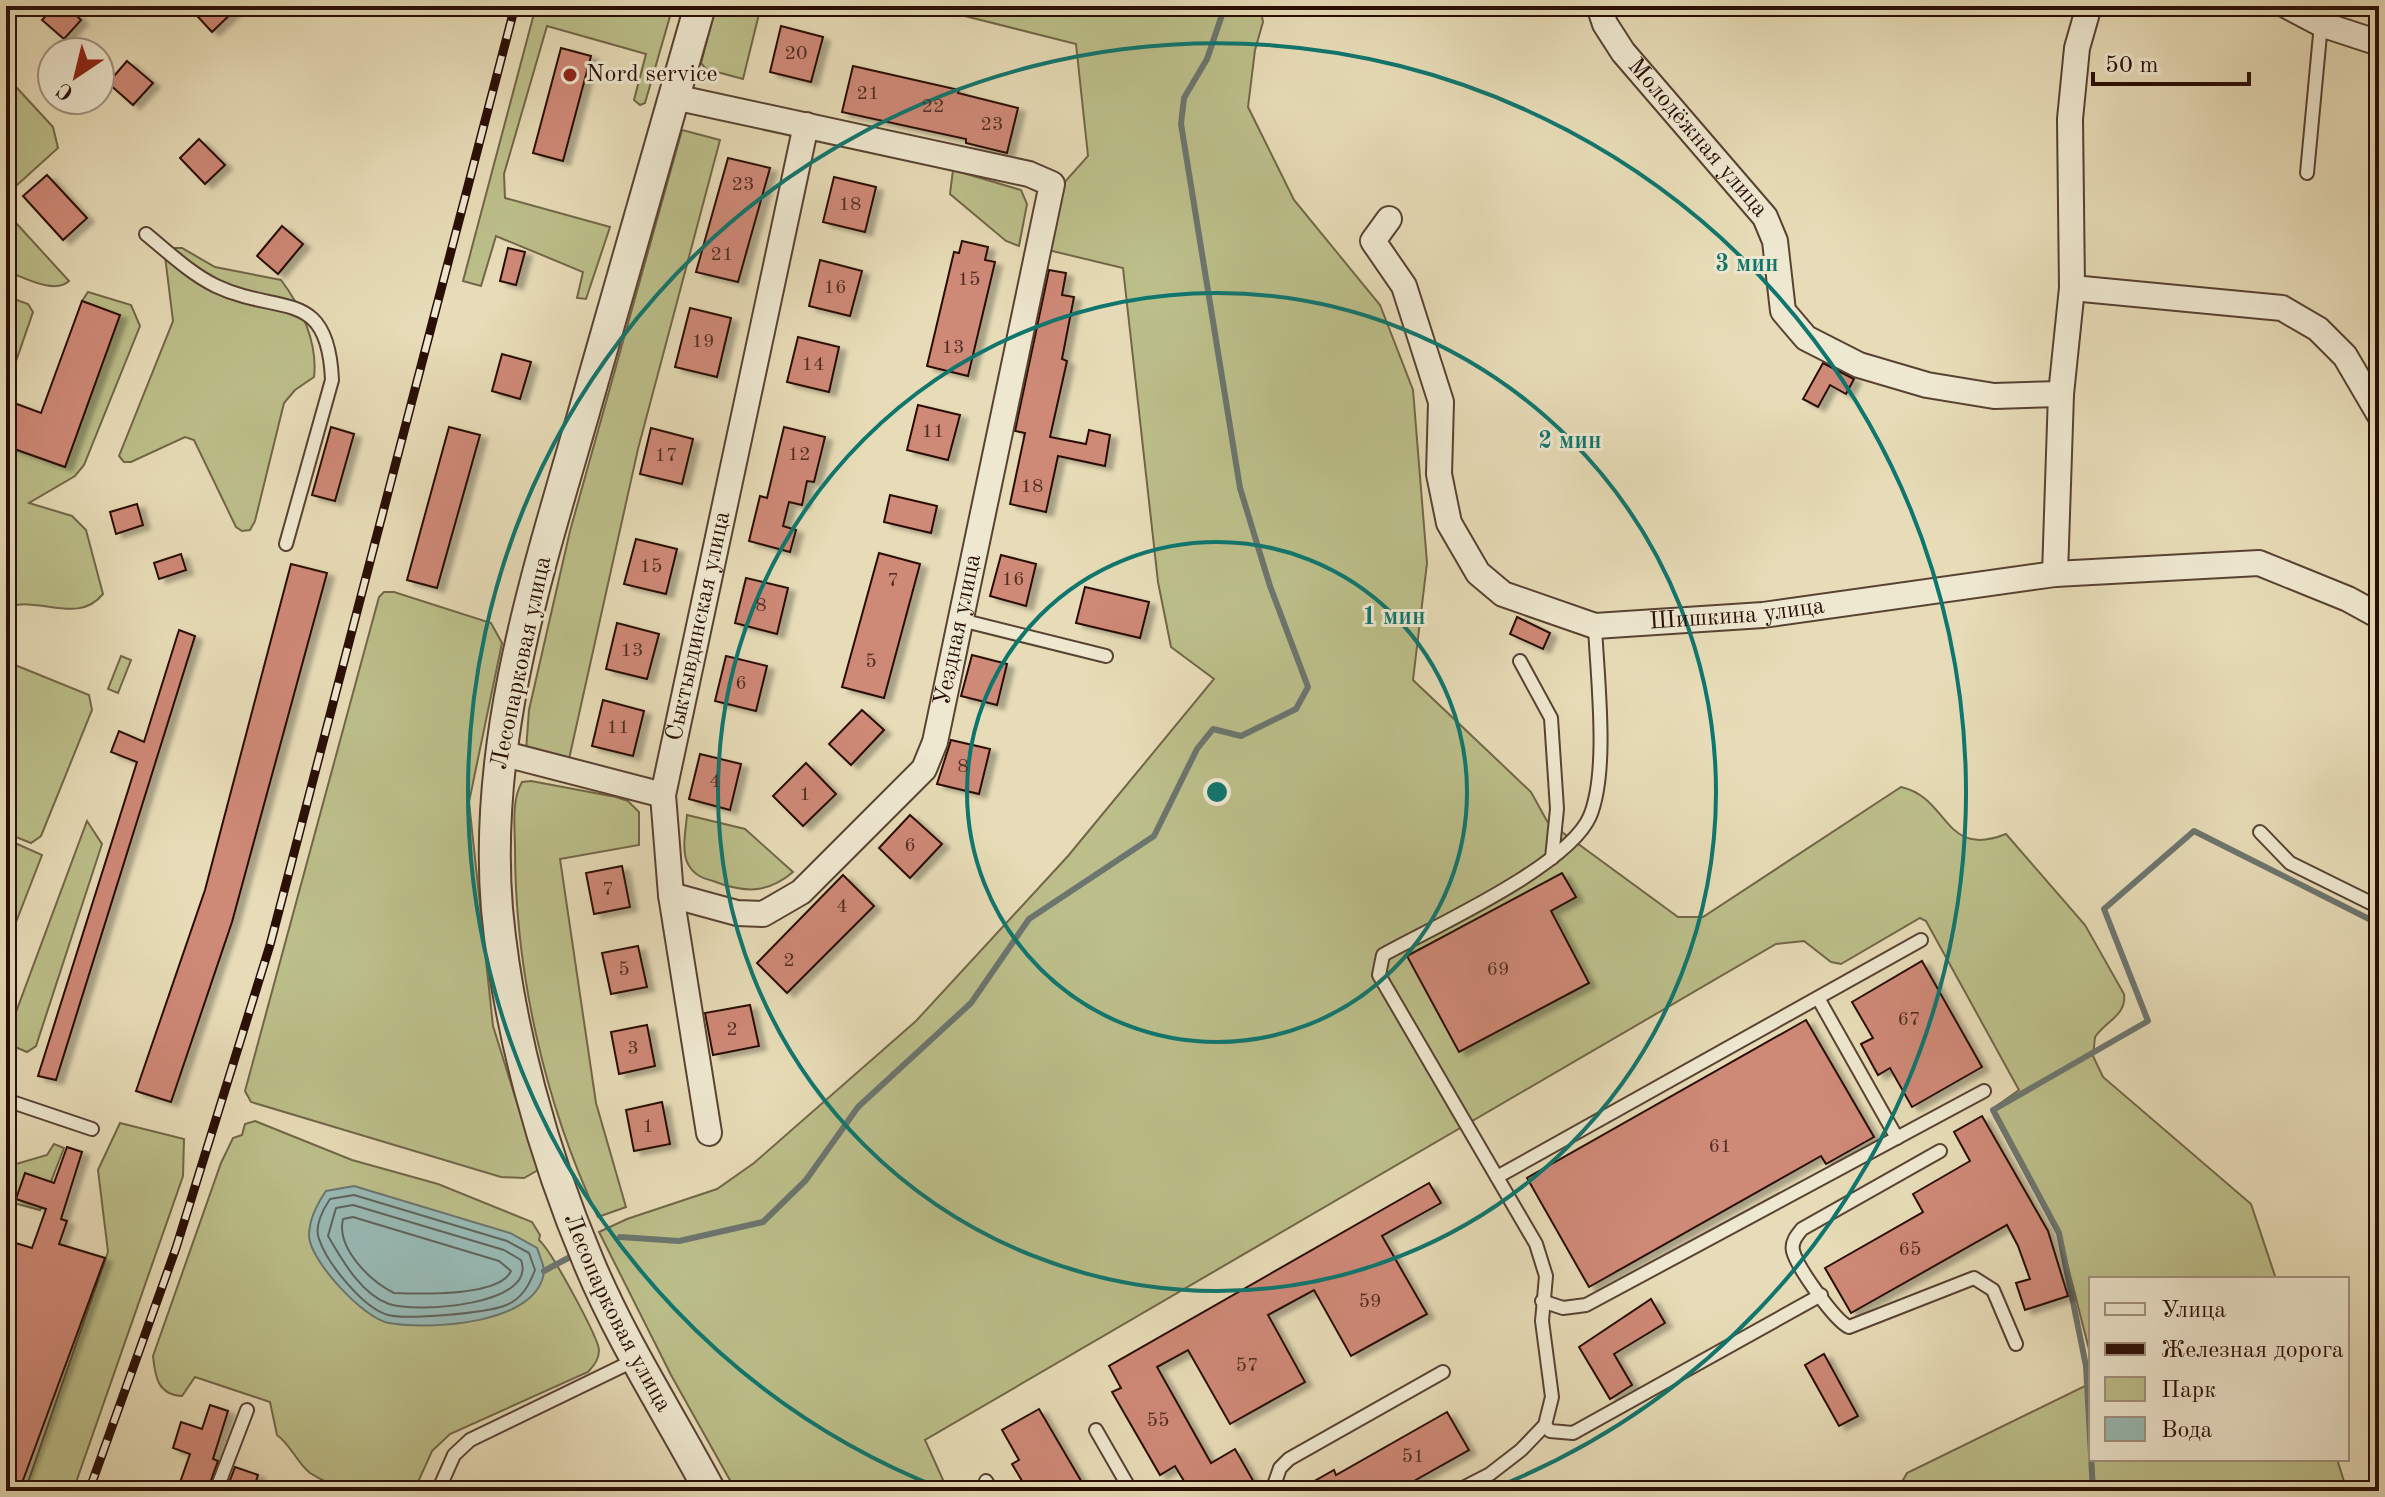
<svg xmlns="http://www.w3.org/2000/svg" width="2385" height="1497" viewBox="0 0 2385 1497" font-family="'Old Standard TT',serif">
<defs>
<filter id="shadow"><feDropShadow dx="7" dy="4" stdDeviation="2" flood-color="#0004"/></filter>
</defs>
<rect width="100%" height="100%" fill="#e7dcb7"/>
<filter id="stains"><feTurbulence type="fractalNoise" baseFrequency=".0025" numOctaves="4"/><feColorMatrix values="0 0 0 0 .2 0 0 0 0 .09 0 0 0 0 .02 0 0 0 .5 -.17"/></filter>
<radialGradient id="worn" r=".72"><stop offset=".6" stop-color="#630" stop-opacity="0"/><stop offset="1" stop-color="#630" stop-opacity=".3"/></radialGradient>
<g fill="#bcbf8a" stroke="#726648" stroke-width="2">
<path d="M536,6H673L645,103L640,105L634,100L646,54L547,26L504,174L505,198L610,227L586,299L577,298L583,272L496,236L481,286L463,281Z"/>
<path d="M716,6H761L743,79L706,69L701,63Z"/>
<path d="M925,6H1260L1263,22L1255,50L1248,107L1294,200L1380,305L1413,390L1427,563L1413,680L1531,792L1547,821L1678,917H1703L1901,787C1950,798 1943,859 2006,834L2085,925L2124,994C2127,1015 2106,1021 2095,1037L2093,1056L2103,1077L2251,1204L2276,1279H2091V1357L2061,1240L1994,1116L1995,1107L2019,1090L1926,921L1920,918L1841,964L1831,962L1804,941L1776,944L925,1440L948,1491H736L671,1375L599,1232L627,1219L717,1189L754,1163L916,1021L1068,856L1214,679L1171,647L1158,582L1123,268L1048,250L1063,184L1088,156L1076,44Z"/>
<path d="M6,76L53,127L58,148L6,195Z"/>
<path d="M682,130L720,140L638,449L569,759L526,751L529,710L570,531Z"/>
<path d="M953,170L1021,190L1027,204L1019,246L1006,241L950,194Z"/>
<path d="M6,212L69,281C54,295 24,277 6,271Z"/>
<path d="M174,248H182L215,267L281,280C301,306 318,343 314,377L295,390L284,403L255,521L250,530L242,531L236,527L194,440L185,437L131,462H124L119,456L173,321L165,256Z"/>
<path d="M88,292L131,305L140,326L84,465L75,476L29,503L72,516L86,530L103,594C78,625 41,596 6,607V446L65,467L119,315L82,301Z"/>
<path d="M6,296L28,304L33,312L15,364L8,368Z"/>
<path d="M384,592H394L491,623L502,643L469,802L493,1026L538,1170L524,1178L501,1177L251,1102L245,1091L379,597Z"/>
<path d="M121,656L131,660L118,693L108,689Z"/>
<path d="M15,665L89,695L92,710L41,836L31,843L6,833V670Z"/>
<path d="M531,781L616,797L628,801L639,812V845L560,859L596,1103L626,1207L598,1217C545,1104 515,973 515,848C515,828 511,801 522,782Z"/>
<path d="M687,815L745,829L793,872C767,894 744,893 713,881C702,878 694,875 688,864C681,851 686,829 687,815Z"/>
<path d="M87,821L102,844L36,1046L27,1052L6,1043V1039Z"/>
<path d="M6,839L42,855L6,948Z"/>
<path d="M255,1121L352,1160L438,1184L532,1222L540,1235L539,1240C551,1250 598,1337 599,1350C599,1360 594,1365 588,1372L450,1434L432,1451L414,1491C379,1491 341,1494 310,1473C297,1463 291,1445 277,1435L270,1402L195,1377L182,1396C158,1395 155,1377 153,1356L221,1163L233,1138L242,1135L245,1124Z"/>
<path d="M120,1123L184,1139L183,1176L73,1491H25L108,1252L98,1170Z"/>
<path d="M54,1144L64,1148L40,1210L6,1201V1167L47,1155Z"/>
<path d="M2091,1383V1459H2337L2347,1491H1901L1899,1487L1907,1473Z"/>
</g>
<path fill="#98bab5" stroke="#6c756f" stroke-width="2" d="M354,1186L510,1233L537,1248C539,1254 544,1265 544,1271C539,1325 428,1330 389,1323C364,1319 310,1261 309,1236C309,1219 317,1204 326,1191Z"/>
<g fill="none" stroke-linecap="round" stroke-linejoin="round">
<g stroke="#60645d" stroke-width="2">
<path d="M354,1195L507,1241L529,1253L535,1270C529,1286 521,1300 504,1306C484,1313 408,1320 388,1315C363,1308 327,1263 319,1239C314,1227 323,1209 330,1199Z"/>
<path d="M353,1205L504,1250L521,1260C538,1306 416,1313 389,1304C361,1294 342,1260 328,1236L336,1208Z"/>
<path d="M353,1217L499,1261L511,1271C499,1297 419,1294 394,1293C370,1281 336,1248 343,1219Z"/>
</g>
<g stroke="#6c756f" stroke-width="6">
<path d="M620,1237L679,1241L763,1222L806,1180L858,1107L971,1003L1029,919L1154,836L1197,749L1213,729L1241,736L1296,709L1308,687L1270,586L1240,488L1181,124L1184,98L1207,59L1225,6"/>
<path d="M544,1271L572,1256"/>
<path d="M2093,1491L2086,1366L2059,1233L1993,1110L2148,1021L2104,909L2194,831L2379,924"/>
</g>
</g>
<g fill="#cf8977" stroke="#290e05" stroke-width="2" filter="url(#shadow)">
<path d="M55,6H66L81,20L64,39L42,20Z"/>
<path d="M188,6H239L212,32Z"/>
<path d="M781,26L823,37L811,82L770,72Z"/>
<path d="M561,48L591,56L563,161L533,153Z"/>
<path d="M127,61L153,83L133,105L108,83Z"/>
<path d="M853,66L959,90L958,93L1018,108L1007,153L966,143V139L842,112Z"/>
<path d="M199,139L225,165L205,184L180,158Z"/>
<path d="M728,158L770,168L738,282L696,272Z"/>
<path d="M47,175L87,218L63,240L23,196Z"/>
<path d="M834,177L876,187L865,232L823,222Z"/>
<path d="M282,226L303,244L278,274L257,256Z"/>
<path d="M962,241L988,247L985,260L995,262L968,376L927,366L954,252L959,253Z"/>
<path d="M508,248L525,252L516,285L500,281Z"/>
<path d="M820,260L862,271L850,316L809,306Z"/>
<path d="M1049,270L1066,273L1062,295L1074,297L1062,359L1067,361L1050,437L1086,444L1089,430L1110,435L1105,466L1058,456L1046,512L1010,504L1025,433L1015,431Z"/>
<path d="M82,301L120,315L65,467L6,446V400L41,413Z"/>
<path d="M690,308L731,318L717,377L675,367Z"/>
<path d="M798,337L839,347L829,392L787,382Z"/>
<path d="M502,354L531,362L520,399L492,391Z"/>
<path d="M1823,363L1854,379L1846,394L1830,385L1818,407L1803,399Z"/>
<path d="M918,405L960,415L948,460L907,450Z"/>
<path d="M331,427L354,434L335,501L312,495Z"/>
<path d="M449,427L480,435L437,588L407,580Z"/>
<path d="M784,427L825,437L814,482L807,481L802,505L789,502L783,526L796,530L790,552L749,541L760,496L767,498Z"/>
<path d="M651,428L693,439L682,484L640,474Z"/>
<path d="M890,495L937,506L931,533L884,522Z"/>
<path d="M137,504L143,525L116,534L110,512Z"/>
<path d="M636,539L677,549L666,594L624,584Z"/>
<path d="M879,553L920,564L884,698L842,687Z"/>
<path d="M181,554L186,570L159,579L154,563Z"/>
<path d="M1001,555L1036,564L1026,606L990,596Z"/>
<path d="M291,564L327,573L232,922L171,1102L136,1091L205,890Z"/>
<path d="M746,578L788,588L777,634L735,623Z"/>
<path d="M1085,587L1149,602L1140,638L1076,623Z"/>
<path d="M1517,617L1550,633L1543,649L1510,634Z"/>
<path d="M617,623L659,634L647,679L606,669Z"/>
<path d="M179,630L195,636L56,1080L38,1076L137,762L111,752L119,731L144,742Z"/>
<path d="M972,655L1007,664L997,705L961,696Z"/>
<path d="M726,656L767,666L756,711L715,701Z"/>
<path d="M603,700L644,711L633,756L592,746Z"/>
<path d="M862,710L884,730L851,765L829,744Z"/>
<path d="M951,740L990,749L979,794L937,784Z"/>
<path d="M700,754L741,764L730,810L689,799Z"/>
<path d="M806,763L836,794L803,826L773,796Z"/>
<path d="M910,815L942,844L910,878L879,848Z"/>
<path d="M622,866L630,907L594,914L586,873Z"/>
<path d="M1562,873L1576,897L1551,911L1589,983L1459,1052L1407,956Z"/>
<path d="M843,875L874,906L787,993L757,963Z"/>
<path d="M638,946L647,987L611,994L602,953Z"/>
<path d="M1922,961L1982,1067L1912,1107L1890,1068L1878,1075L1861,1044L1873,1038L1852,1002Z"/>
<path d="M750,1005L759,1046L713,1055L705,1013Z"/>
<path d="M1806,1020L1874,1137L1826,1164L1821,1156L1589,1287L1527,1178Z"/>
<path d="M647,1025L655,1066L619,1074L611,1032Z"/>
<path d="M662,1102L670,1144L634,1151L626,1110Z"/>
<path d="M1982,1116L2048,1231L2068,1296L2025,1310L2016,1283L2030,1279L2018,1246L2007,1225L1851,1313L1825,1268L1923,1212L1913,1194L1970,1161L1954,1132Z"/>
<path d="M67,1147L82,1152L61,1219L67,1221L59,1244L105,1258L19,1491H6V1240L32,1248L46,1209L16,1199L25,1173L54,1183Z"/>
<path d="M1429,1183L1441,1203L1382,1236L1427,1314L1351,1356L1314,1290L1268,1315L1305,1382L1230,1424L1188,1350L1157,1367L1211,1463L1235,1449L1259,1491H1190L1175,1466L1160,1475L1112,1392L1121,1388L1109,1366Z"/>
<path d="M1651,1299L1665,1323L1614,1354L1632,1385L1610,1399L1579,1347Z"/>
<path d="M1824,1354L1858,1416L1839,1426L1805,1365Z"/>
<path d="M210,1405L228,1411L213,1459L218,1461L207,1491H177L190,1454L173,1448L181,1422L202,1429Z"/>
<path d="M1039,1409L1087,1491H1028L1012,1464L1019,1460L1002,1430Z"/>
<path d="M1447,1412L1469,1450L1396,1491H1297L1334,1470L1336,1475Z"/>
<path d="M235,1467L258,1475L253,1491H226Z"/>
</g>
<g fill="none" stroke-linecap="round" stroke-linejoin="round">
<defs>
<g id="service">
<path d="M2307,173L2321,24"/>
<path d="M146,234C168,252 191,274 216,286C279,316 328,286 332,380L286,544"/>
<path d="M961,620L1106,656"/>
<path d="M1520,661L1551,718L1557,809L1552,858"/>
<path d="M2260,832L2290,863L2379,907"/>
<path d="M1818,998L1897,1138"/>
<path d="M6,1100L92,1129"/>
<path d="M1940,1151L1802,1229C1797,1235 1791,1242 1793,1251C1797,1267 1835,1321 1849,1327L1974,1278L1993,1290L2016,1344"/>
<path d="M1497,1177L1921,940"/>
<path d="M1542,1301L1563,1308L1586,1305L1984,1091"/>
<path d="M1545,1425L1550,1431L1573,1433L1821,1295"/>
<path d="M1096,1430L1131,1491"/>
<path d="M986,1481L992,1491"/>
<path d="M216,1491L247,1410"/>
<path d="M438,1491L454,1455L470,1440L635,1360"/>
<path d="M1272,1491L1280,1468L1289,1459L1443,1372"/>
<path d="M1457,1491L1490,1474L1521,1450L1545,1425L1552,1397L1542,1321L1546,1276L1536,1244L1379,975L1383,955C1433,927 1569,866 1590,816C1609,770 1597,676 1595,626"/>
</g>
<g id="minor">
<path id="s1" d="M1599,6L1605,24L1623,52L1765,217L1775,241L1783,311L1806,338L1859,365L1927,385L1994,396L2061,394"/>
<path d="M2287,6L2321,24L2379,43"/>
<path id="s2" d="M1389,219L1373,241L1404,286L1441,402L1439,474L1449,523L1478,573L1503,594L1595,626L1763,615L2055,574L2259,563L2348,599L2379,616"/>
<path d="M2072,288L2282,308L2318,329L2345,356L2379,414"/>
<path d="M2055,574L2061,394L2072,288L2070,119L2077,48L2089,6"/>
<path d="M501,753L663,795"/>
<path id="s3" d="M671,895L737,913L763,914L801,892L924,769L935,742L1052,184L1029,174L674,97"/>
<path id="s4" d="M709,1133L671,895L663,795L806,125"/>
</g>
<g id="tertiary">
<path id="s5" d="M700,6C661,144 621,281 582,419C536,577 483,742 497,909C508,1028 543,1154 589,1263C622,1342 670,1416 710,1491"/>
</g>
</defs>
<use href="#service" stroke="#584232" stroke-width="16"/>
<use href="#minor" stroke="#584232" stroke-width="28"/>
<use href="#tertiary" stroke="#584232" stroke-width="34"/>
<use href="#service" stroke="#efe8d0" stroke-width="12"/>
<use href="#minor" stroke="#efe8d0" stroke-width="24"/>
<use href="#tertiary" stroke="#efe8d0" stroke-width="30"/>
<defs>
<path id="rail" d="M89,1491L176,1248L270,945L515,6"/>
</defs>
<use href="#rail" stroke="#290e05" stroke-width="9"/>
<use href="#rail" stroke="#efe8d0" stroke-width="6" stroke-dasharray="18" stroke-linecap="butt"/>
</g>
<g fill="none" stroke="#0f766e" stroke-width="4">
<circle cx="1217" cy="792" r="250"/>
<circle cx="1217" cy="792" r="499"/>
<path d="M942 1489A749 749 0 1 1 1492 1489"/>
</g>
<circle fill="#8f2418" stroke="#efe8d0" stroke-width="3" cx="570" cy="75" r="8"/>
<g text-anchor="middle" dominant-baseline="central" stroke-width="6" stroke-linejoin="round" paint-order="stroke">
<g font-size="20" fill="#522d22">
<text x="796" y="54">20</text>
<text x="868" y="94">21</text>
<text x="933" y="107">22</text>
<text x="992" y="125">23</text>
<text x="743" y="185">23</text>
<text x="850" y="205">18</text>
<text x="722" y="255">21</text>
<text x="969" y="280">15</text>
<text x="835" y="288">16</text>
<text x="703" y="342">19</text>
<text x="953" y="348">13</text>
<text x="813" y="365">14</text>
<text x="933" y="432">11</text>
<text x="799" y="455">12</text>
<text x="666" y="456">17</text>
<text x="1032" y="487">18</text>
<text x="651" y="567">15</text>
<text x="1013" y="580">16</text>
<text x="893" y="581">7</text>
<text x="761" y="606">8</text>
<text x="632" y="651">13</text>
<text x="871" y="662">5</text>
<text x="741" y="684">6</text>
<text x="618" y="728">11</text>
<text x="963" y="767">8</text>
<text x="715" y="782">4</text>
<text x="805" y="795">1</text>
<text x="910" y="846">6</text>
<text x="608" y="890">7</text>
<text x="842" y="907">4</text>
<text x="789" y="961">2</text>
<text x="624" y="970">5</text>
<text x="1498" y="970">69</text>
<text x="1909" y="1020">67</text>
<text x="732" y="1030">2</text>
<text x="633" y="1049">3</text>
<text x="648" y="1127">1</text>
<text x="1720" y="1147">61</text>
<text x="1910" y="1250">65</text>
<text x="1370" y="1302">59</text>
<text x="1247" y="1366">57</text>
<text x="1158" y="1421">55</text>
<text x="1413" y="1457">51</text>
</g>
<g font-size="24" fill="#290e05" stroke="#efe8d0" text-anchor="start">
<text x="586" y="75">Nord service</text>
</g>
<g font-size="24" fill="#290e05" stroke="#efe8d0">
<text stroke="none"><textPath href="#s1" startOffset="166">Молодёжная улица</textPath></text>
<text stroke="none"><textPath href="#s2" startOffset="656">Шишкина улица</textPath></text>
<text stroke="none"><textPath href="#s4" startOffset="514">Сыктывдинская улица</textPath></text>
<text stroke="none"><textPath href="#s3" startOffset="456">Уездная улица</textPath></text>
<text transform="translate(522 663) rotate(-78)">Лесопарковая улица</text>
<text stroke="none"><textPath href="#s5" startOffset="1354">Лесопарковая улица</textPath></text>
</g>
</g>
<circle cx="1217" cy="792" r="12" fill="#0f766e" stroke="#efe8d0" stroke-width="4"/>
<g font-size="24" text-anchor="middle" font-weight="bold" fill="#0f766e" stroke="#efe8d0" stroke-width="6" stroke-linejoin="round" paint-order="stroke">
<text x="1747" y="271">3 мин</text>
<text x="1570" y="448">2 мин</text>
<text x="1394" y="624">1 мин</text>
</g>
<rect width="2385" height="1497" fill="none" stroke="#e7dcb7" stroke-width="32"/>
<rect x="8" y="8" width="2369" height="1481" fill="none" stroke="#290e05" stroke-width="4"/>
<rect x="16" y="16" width="2353" height="1465" fill="none" stroke="#290e05" stroke-width="2"/>
<rect x="2089" y="1277" width="260" height="184" fill="#efe8d0" stroke="#a0917f" stroke-width="2"/>
<rect x="2105" y="1303" width="40" height="12" fill="#efe8d0" stroke="#a0917f" stroke-width="2"/>
<text x="2161" y="1317" font-size="24" fill="#290e05">Улица</text>
<rect x="2105" y="1343" width="40" height="12" fill="#290e05" stroke="#a0917f" stroke-width="2"/>
<text x="2161" y="1357" font-size="24" fill="#290e05">Железная дорога</text>
<rect x="2105" y="1377" width="40" height="24" fill="#bcbf8a" stroke="#a0917f" stroke-width="2"/>
<text x="2161" y="1397" font-size="24" fill="#290e05">Парк</text>
<rect x="2105" y="1417" width="40" height="24" fill="#98bab5" stroke="#a0917f" stroke-width="2"/>
<text x="2161" y="1437" font-size="24" fill="#290e05">Вода</text>
<g transform="translate(76 76) rotate(215)"><circle r="38" fill="#efe8d0" stroke="#a0917f" stroke-width="2"/>
<path d="M0-6L14 30L0 20L-14 30Z" fill="#8f2418"/>
<text y="-12" font-size="22" font-weight="bold" text-anchor="middle" fill="#290e05">С</text>
</g>
<path d="M2093 72v12h156v-12" fill="none" stroke="#290e05" stroke-width="4"/>
<text x="2105" y="72" font-size="24" fill="#290e05" stroke="#efe8d0" stroke-width="6" paint-order="stroke">50 m</text>
<rect width="100%" height="100%" filter="url(#stains)"/>
<rect width="100%" height="100%" fill="url(#worn)"/>
</svg>
